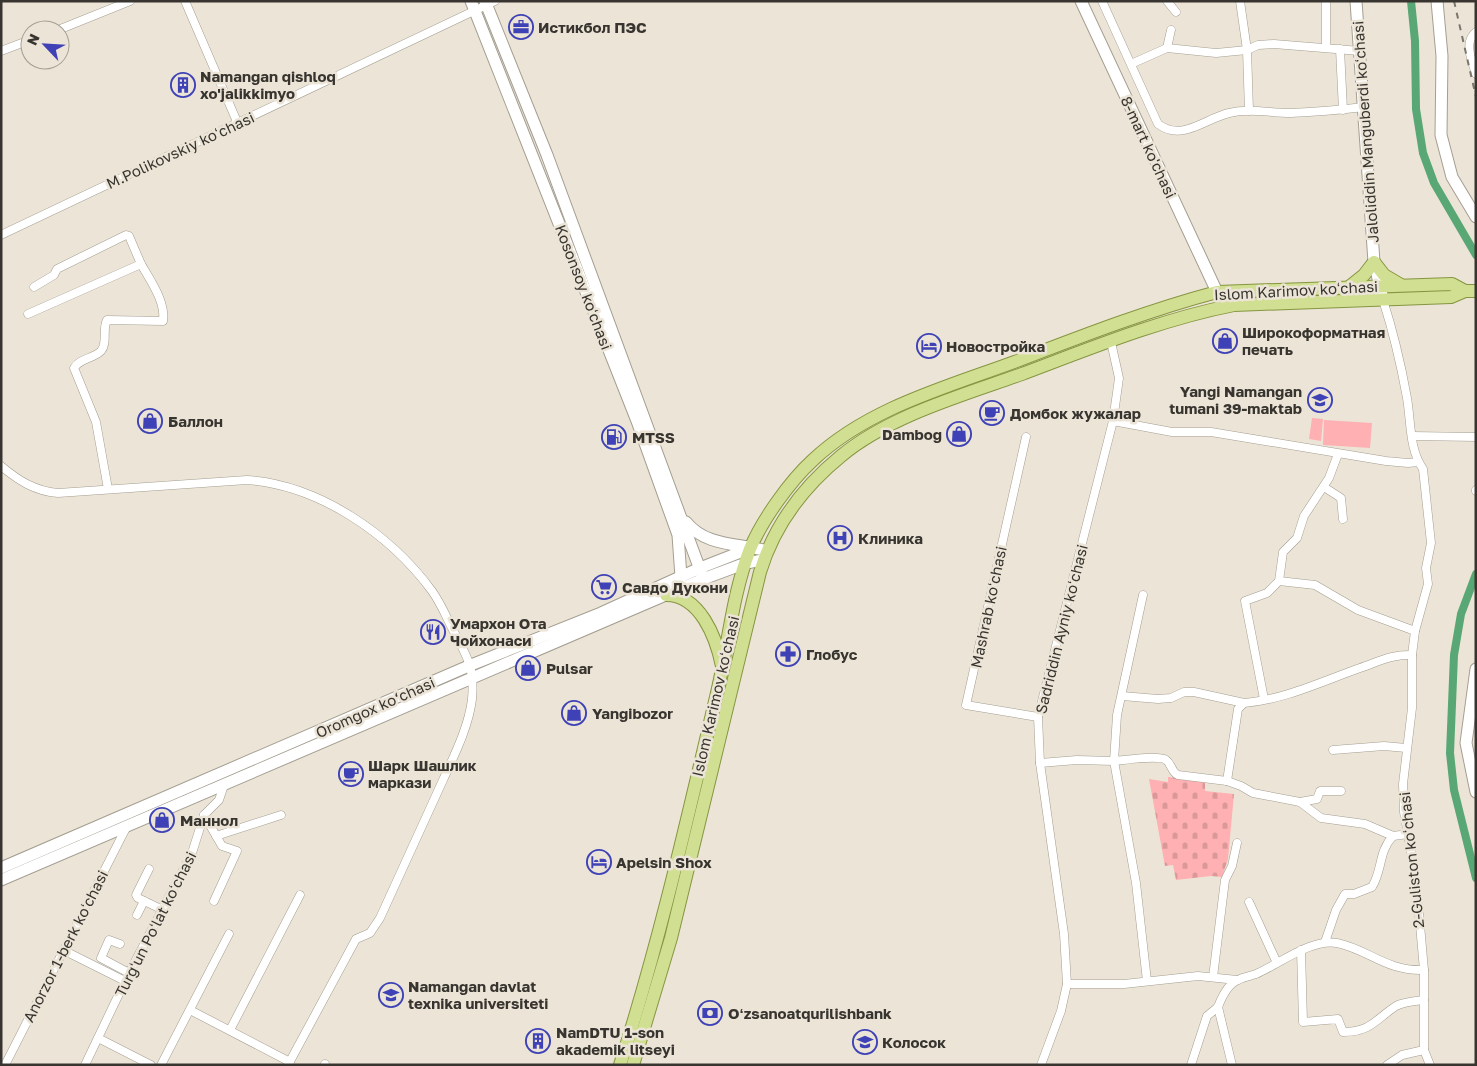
<svg xmlns="http://www.w3.org/2000/svg" width="1477" height="1066" viewBox="0 0 1477 1066" font-family="'Golos Text',sans-serif">
<defs>
<pattern id="cemetery-stones" width="16" height="16" patternUnits="userSpaceOnUse" patternTransform="scale(1.25)"><rect width="16" height="16" fill="#feb0b2"/><path d="M2 7V4a2 2 0 0 1 4 0v3zM10 15v-3a2 2 0 0 1 4 0v3z" fill="#da9899"/></pattern>
</defs>
<rect width="100%" height="100%" fill="#ece5d7"/>
<g fill="#feb0b2">
<path d="M1312,418L1323,419L1321,441L1309,439Z"/>
<path d="M1324,420L1372,423L1370,448L1323,445Z"/>
</g>
<path fill="url(#cemetery-stones)" d="M1168,777L1205,781V791L1234,794L1228,859L1222,877L1211,876L1176,880L1173,865L1165,866L1149,779L1168,782Z"/>
<g fill="none" stroke-linecap="round" stroke-linejoin="round">
<g stroke="#59a774" stroke-width="8">
<path d="M1411,1L1415,41L1416,109L1423,153L1434,183L1476,255"/>
<path d="M1476,574L1461,614L1454,655L1450,753L1454,790L1476,878"/>
</g>
<defs>
<g id="street">
<path d="M185,1L238,124"/>
<path d="M1102,1L1158,124C1182,142 1204,119 1229,113C1249,108 1270,113 1291,113C1315,112 1339,110 1364,107"/>
<path d="M1167,1L1176,12"/>
<path d="M1240,1L1247,50L1249,111"/>
<path d="M1326,1V47"/>
<path d="M58,30L130,1"/>
<path d="M1476,32C1463,42 1472,61 1476,74"/>
<path d="M1167,48L1171,30"/>
<path d="M1340,49L1343,110"/>
<path d="M1,51L30,40"/>
<path d="M1131,64L1167,48L1216,53L1247,50L1258,45L1274,44L1360,51"/>
<path d="M1,235L495,1"/>
<path d="M34,287L54,275L57,269L126,235L129,236L141,264"/>
<path d="M1383,300C1393,331 1401,365 1407,398C1411,421 1409,449 1423,469L1431,543L1426,568L1428,584L1415,631L1412,655V708L1403,784L1404,812L1416,880L1424,970V1050L1430,1065"/>
<path d="M28,314L141,264C150,280 166,302 163,321L107,320C102,329 108,343 101,351C93,359 80,358 74,368L96,422L108,489"/>
<path d="M1113,421L1172,432H1211L1386,461L1408,463L1418,462"/>
<path d="M1412,436L1476,437"/>
<path d="M1026,437L966,705L1038,717"/>
<path d="M1,466C19,481 35,491 58,493L247,480C319,485 390,534 432,591C440,602 446,616 452,628C466,655 475,666 472,699C469,726 454,756 443,780C422,826 401,872 380,918L370,933L356,939L288,1065"/>
<path d="M1324,487L1341,498L1343,519"/>
<path d="M1476,491V490"/>
<path d="M1279,581L1283,552L1297,538L1304,516L1329,478L1338,454"/>
<path d="M1143,595L1117,715L1114,761C1125,760 1158,755 1166,760C1172,764 1171,772 1178,775L1227,781L1241,786L1253,793L1300,802L1321,818L1365,824L1393,836L1408,834"/>
<path d="M1122,696L1158,699L1171,698L1184,692H1194L1244,703C1283,700 1323,681 1360,668C1378,662 1392,654 1412,655"/>
<path d="M1264,699L1245,601L1267,593L1279,581L1315,585L1358,610L1415,631"/>
<path d="M1333,750L1384,746L1406,748"/>
<path d="M1040,763L1077,760L1114,761L1136,883L1147,981"/>
<path d="M1227,781L1238,709L1244,703"/>
<path d="M1300,802L1317,799L1320,791H1341"/>
<path d="M204,815L222,846L237,851L214,901"/>
<path d="M216,836L281,815"/>
<path d="M149,869L136,895L138,898L163,910"/>
<path d="M1249,902L1277,963"/>
<path d="M137,915L144,901"/>
<path d="M1325,942L1336,910L1345,894H1354L1372,887C1383,869 1378,852 1393,836"/>
<path d="M120,944L109,940L101,958L129,973"/>
<path d="M63,950L125,981"/>
<path d="M1301,950L1303,1022L1338,1019L1343,1032C1371,1032 1376,1019 1396,1006C1403,1002 1415,1001 1424,1000"/>
<path d="M1213,977L1225,880L1232,866L1237,843"/>
<path d="M1067,984H1124L1198,976L1237,980"/>
<path d="M1218,1007C1221,999 1228,984 1238,980C1243,977 1250,976 1256,974C1279,964 1312,938 1337,943C1370,950 1385,971 1424,970"/>
<path d="M1218,1007L1232,1065"/>
<path d="M190,1010L290,1062"/>
<path d="M230,1030L300,895"/>
<path d="M98,1038L151,1065"/>
<path d="M5,1065L126,828"/>
<path d="M85,1065L129,973L192,853L204,815L219,800L224,785"/>
<path d="M161,1065L229,934"/>
<path d="M325,1065V1064"/>
<path d="M1041,1065L1061,1011L1067,984L1064,934L1040,763L1038,717L1113,421L1119,378L1111,342"/>
<path d="M1191,1065L1207,1016L1218,1007"/>
<path d="M1387,1065L1402,1055L1424,1050"/>
</g>
<g id="secondary">
<path d="M471,1L637,421L678,535L681,577"/>
<path d="M485,1L547,155L702,575"/>
<path d="M1081,1L1217,292"/>
<path d="M1356,1L1374,262L1382,295"/>
<path d="M1437,1L1442,56L1441,135L1452,177L1476,217"/>
<path d="M686,522C706,547 739,543 767,551"/>
<path d="M1476,669L1466,743L1476,792"/>
<path d="M1,868L471,665L601,613L700,568L751,548"/>
<path d="M1,880L703,579L746,563L763,560"/>
</g>
<g id="primary">
<path d="M1349,287L1364,275L1374,262L1384,275L1401,285"/>
<path d="M666,595C700,595 716,637 722,666"/>
<path d="M620,1065C659,944 687,820 716,697C728,648 732,595 750,549C762,520 790,481 813,460C868,408 947,387 1017,361C1082,336 1149,310 1217,292L1452,284L1465,291H1476"/>
<path d="M633,1065L671,938L760,572C774,526 803,487 841,456C889,416 963,395 1022,374C1091,348 1162,319 1234,305L1451,297L1465,291"/>
</g>
</defs>
<use href="#street" stroke="#a49e91" stroke-width="9"/>
<use href="#secondary" stroke="#a49e91" stroke-width="13"/>
<use href="#primary" stroke="#869540" stroke-width="14"/>
<use href="#street" stroke="#fff" stroke-width="8"/>
<use href="#secondary" stroke="#fff" stroke-width="11"/>
<use href="#primary" stroke="#d0df91" stroke-width="12"/>
<path stroke="#7a756d" stroke-width="2" stroke-dasharray="6 6" stroke-linecap="butt" d="M1454,1L1476,97"/>
</g>
<defs>
<symbol id="office-ring" viewBox="-11 -11 22 22"><circle r="9.5" fill="#ece5d7" stroke="#3e42b6" stroke-width="1.5"/><path d="M-6-3h4V-5.5h4V-3h4V5H-6ZM-1-4.5V-3h2v-1.5ZM-6 0V1H6V0Z" fill="#3e42b6"/></symbol>
<symbol id="building-ring" viewBox="-11 -11 22 22"><circle r="9.5" fill="#ece5d7" stroke="#3e42b6" stroke-width="1.5"/><path d="M-4-6H4V6H1V3H-1V6H-4ZM-2.5-4.3h1.7v1.8h-1.7ZM.8-4.3h1.7v1.8H.8ZM-2.5-1h1.7V.8h-1.7ZM.8-1h1.7V.8H.8Z" fill="#3e42b6"/></symbol>
<symbol id="shop-ring" viewBox="-11 -11 22 22"><circle r="9.5" fill="#ece5d7" stroke="#3e42b6" stroke-width="1.5"/><path d="M-5-2.5h2.3a2.7 3.5 0 0 1 5.4 0H5L5.5 6h-11ZM-1.5-2.5h3a1.5 2.3 0 0 0-3 0Z" fill="#3e42b6"/></symbol>
<symbol id="hotel-ring" viewBox="-11 -11 22 22"><circle r="9.5" fill="#ece5d7" stroke="#3e42b6" stroke-width="1.5"/><path d="M-6-4.5h1.5V1H6V5H4.5V3h-9V5H-6ZM-4 0a1.8 1.8 0 1 1 3.6 0ZM.5 0V-2.5h3Q6-2.5 6 0Z" fill="#3e42b6"/></symbol>
<symbol id="school-ring" viewBox="-11 -11 22 22"><circle r="9.5" fill="#ece5d7" stroke="#3e42b6" stroke-width="1.5"/><path d="M0-5L7-2L0 1L-7-2ZM-4 1L0 2.5L4 1V4Q0 6-4 4Z" fill="#3e42b6"/></symbol>
<symbol id="cafe-ring" viewBox="-11 -11 22 22"><circle r="9.5" fill="#ece5d7" stroke="#3e42b6" stroke-width="1.5"/><path d="M-5.5-4.5H6V0H3Q3 3.5 0 3.5H-2.5Q-5.5 3.5-5.5 0ZM3-3.2v2h1.7v-2ZM-6 4.5H4V6H-6Z" fill="#3e42b6"/></symbol>
<symbol id="fuel-ring" viewBox="-11 -11 22 22"><circle r="9.5" fill="#ece5d7" stroke="#3e42b6" stroke-width="1.5"/><path d="M-5.5-6h7V0h2V4h1.3V-2.5L3-4.5l.8-.8L6-3V5H2.5V1h-1V6h-7ZM-4.2-4.7v3.2H.2V-4.7Z" fill="#3e42b6"/></symbol>
<symbol id="hospital-ring" viewBox="-11 -11 22 22"><circle r="9.5" fill="#ece5d7" stroke="#3e42b6" stroke-width="1.5"/><path d="M-5-5h3v3.5h4V-5h3V5h-3V1.5h-4V5h-3Z" fill="#3e42b6"/></symbol>
<symbol id="supermarket-ring" viewBox="-11 -11 22 22"><circle r="9.5" fill="#ece5d7" stroke="#3e42b6" stroke-width="1.5"/><path d="M-6-5.5h2.5l.6 2H6L4.5 2H-2.5L-4.4-4H-6ZM-1.5 3.2a1.3 1.3 0 1 0 .1 0ZM3 3.2a1.3 1.3 0 1 0 .1 0Z" fill="#3e42b6"/></symbol>
<symbol id="restaurant-ring" viewBox="-11 -11 22 22"><circle r="9.5" fill="#ece5d7" stroke="#3e42b6" stroke-width="1.5"/><path d="M-5-6h1v4h1v-4h1v4h1v-4h1v5L-1.5 .5V6h-2V.5L-5-1ZM5-6V6H3V1.5H1.5Q1.5-4 5-6Z" fill="#3e42b6"/></symbol>
<symbol id="pharmacy-ring" viewBox="-11 -11 22 22"><circle r="9.5" fill="#ece5d7" stroke="#3e42b6" stroke-width="1.5"/><path d="M-2-6h4v4h4v4h-4v4h-4v-4h-4v-4h4Z" fill="#3e42b6"/></symbol>
<symbol id="university-ring" viewBox="-11 -11 22 22"><circle r="9.5" fill="#ece5d7" stroke="#3e42b6" stroke-width="1.5"/><path d="M0-5L7-2L0 1L-7-2ZM-4 1L0 2.5L4 1V4Q0 6-4 4Z" fill="#3e42b6"/></symbol>
<symbol id="bank-ring" viewBox="-11 -11 22 22"><circle r="9.5" fill="#ece5d7" stroke="#3e42b6" stroke-width="1.5"/><path d="M-6-4H6V4H-6ZM0-2.3a2.3 2.3 0 1 0 0 4.6a2.3 2.3 0 1 0 0-4.6Z" fill="#3e42b6"/></symbol>
</defs>
<g fill-rule="evenodd">
<use href="#office-ring" x="507" y="13" width="28" height="28"/>
<use href="#building-ring" x="169" y="71" width="28" height="28"/>
<use href="#shop-ring" x="1211" y="327" width="28" height="28"/>
<use href="#hotel-ring" x="915" y="332" width="28" height="28"/>
<use href="#school-ring" x="1306" y="386" width="28" height="28"/>
<use href="#cafe-ring" x="978" y="399" width="28" height="28"/>
<use href="#shop-ring" x="136" y="407" width="28" height="28"/>
<use href="#shop-ring" x="945" y="420" width="28" height="28"/>
<use href="#fuel-ring" x="600" y="423" width="28" height="28"/>
<use href="#hospital-ring" x="826" y="524" width="28" height="28"/>
<use href="#supermarket-ring" x="590" y="573" width="28" height="28"/>
<use href="#restaurant-ring" x="419" y="618" width="28" height="28"/>
<use href="#pharmacy-ring" x="774" y="640" width="28" height="28"/>
<use href="#shop-ring" x="514" y="654" width="28" height="28"/>
<use href="#shop-ring" x="560" y="699" width="28" height="28"/>
<use href="#cafe-ring" x="337" y="760" width="28" height="28"/>
<use href="#shop-ring" x="148" y="806" width="28" height="28"/>
<use href="#hotel-ring" x="585" y="848" width="28" height="28"/>
<use href="#university-ring" x="377" y="981" width="28" height="28"/>
<use href="#bank-ring" x="696" y="999" width="28" height="28"/>
<use href="#building-ring" x="524" y="1027" width="28" height="28"/>
<use href="#school-ring" x="851" y="1028" width="28" height="28"/>
</g>
<g text-anchor="middle" dominant-baseline="central" stroke-width="5" stroke-linejoin="round" paint-order="stroke">
<g font-size="15" font-weight="bold" fill="#383530" stroke="#ece5d7" text-anchor="start">
<text x="538" y="27">Истикбол ПЭС</text>
<text x="200" y="76">Namangan qishloq<tspan x="200" dy="17">xo'jalikkimyo</tspan></text>
<text x="1242" y="332">Широкоформатная<tspan x="1242" dy="17">печать</tspan></text>
<text x="946" y="346">Новостройка</text>
<text x="1302" y="391" text-anchor="end">Yangi Namangan<tspan x="1302" dy="17">tumani 39-maktab</tspan></text>
<text x="1010" y="413">Домбок жужалар</text>
<text x="168" y="421">Баллон</text>
<text x="942" y="434" text-anchor="end">Dambog</text>
<text x="632" y="437">MTSS</text>
<text x="858" y="538">Клиника</text>
<text x="622" y="587">Савдо Дукони</text>
<text x="450" y="623">Умархон Ота<tspan x="450" dy="17">Чойхонаси</tspan></text>
<text x="806" y="654">Глобус</text>
<text x="546" y="668">Pulsar</text>
<text x="592" y="713">Yangibozor</text>
<text x="368" y="765">Шарк Шашлик<tspan x="368" dy="17">маркази</tspan></text>
<text x="180" y="820">Маннол</text>
<text x="616" y="862">Apelsin Shox</text>
<text x="408" y="986">Namangan davlat<tspan x="408" dy="17">texnika universiteti</tspan></text>
<text x="728" y="1013">Oʻzsanoatqurilishbank</text>
<text x="556" y="1032">NamDTU 1-son<tspan x="556" dy="17">akademik litseyi</tspan></text>
<text x="882" y="1042">Колосок</text>
</g>
<g font-size="15" fill="#383530" stroke="#ece5d7">
<text transform="translate(1365 132) rotate(-94)">Jaloliddin Manguberdi koʻchasi</text>
<text transform="translate(1149 147) rotate(65)">8-mart ko'chasi</text>
<text transform="translate(180 150) rotate(-25)">M.Polikovskiy koʻchasi</text>
<text transform="translate(584 287) rotate(69)">Kosonsoy koʻchasi</text>
<text transform="translate(1296 290) rotate(-3)">Islom Karimov koʻchasi</text>
<text transform="translate(988 607) rotate(-78)">Mashrab koʻchasi</text>
<text transform="translate(1061 629) rotate(-76)">Sadriddin Ayniy koʻchasi</text>
<text transform="translate(715 696) rotate(-77)">Islom Karimov koʻchasi</text>
<text transform="translate(375 707) rotate(-24)">Oromgox ko‘chasi</text>
<text transform="translate(1411 860) rotate(-96)">2-Guliston koʻchasi</text>
<text transform="translate(155 924) rotate(-63)">Turgʻun Poʻlat koʻchasi</text>
<text transform="translate(65 946) rotate(-63)">Anorzor 1-berk koʻchasi</text>
</g>
</g>
<rect width="1477" height="1066" fill="none" stroke="#383530" stroke-width="5"/>
<g transform="translate(45 45) rotate(295)"><circle r="24" fill="#ece5d7" stroke="#a49f94"/>
<path d="M0-4L9 19L0 12L-9 19Z" fill="#3e42b6"/>
<text y="-8" font-size="14" font-weight="bold" text-anchor="middle" fill="#383530">N</text>
</g>
</svg>
